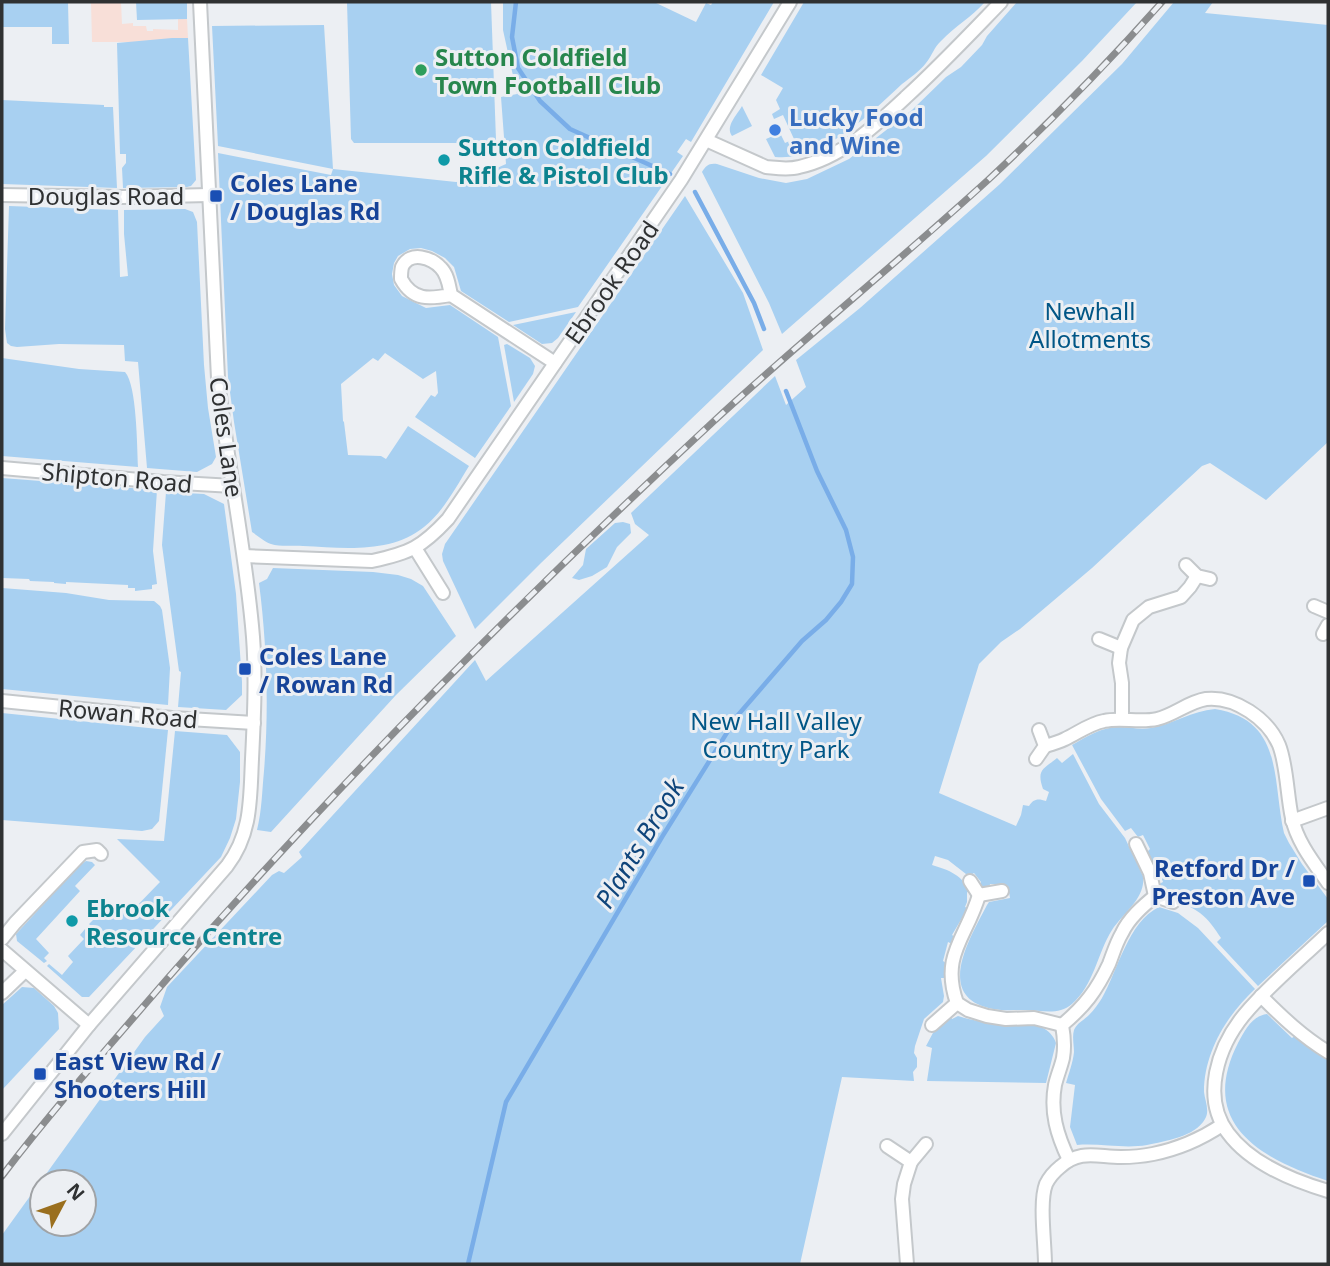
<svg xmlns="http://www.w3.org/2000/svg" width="1330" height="1266" viewBox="0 0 1330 1266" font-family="'Noto Sans',sans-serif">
<rect width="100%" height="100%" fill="#eceff3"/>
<path fill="#f8dfd8" d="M91,2H121L122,24L133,23V26H146L147,31H153V29L178,30V19H187L188,38L134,42H92Z"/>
<g fill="#a8d0f1" fill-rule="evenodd">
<path d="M2,2H68L69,44H52V27H2Z"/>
<path d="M136,2H187V19L137,20Z"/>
<path d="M347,2H491L496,140L493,143H354L351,139Z"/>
<path d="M503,2H654L696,22L706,3L711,5L713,2H774L691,142L686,139L677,152L683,156L578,307L509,322L461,291L454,267L445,258L432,251L421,248L410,249L398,256L394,263L392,274L394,285L402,296L426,308L450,305L498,337L511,406L475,458L415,417L431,395L435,397L438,393L436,371L423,379L385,353L378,361L373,358L341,384L343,421L344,422L348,455L381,456L386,459L408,426L469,466C456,487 444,511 424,527C391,554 343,548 303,546C294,545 280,547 271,544C265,542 258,536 252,532L234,422L228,377L218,153L331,175L333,169L218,146L212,26L324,25L333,169L456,182L470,180L506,164L501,97L517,94L503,30Z"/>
<path d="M804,2H985C972,17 955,26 941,41C934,47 932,56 926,63C920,71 910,78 902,84C870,114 822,162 775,157L766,139L780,133L785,143L794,139L783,115L774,119L772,114L780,109L776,100L783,88L761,75Z"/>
<path d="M1017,2H1137L1082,61L986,156L782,334L769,303L702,172C706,166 708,163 717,164L759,178L786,183L807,179L849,159L912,110L946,77L961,67L982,45L987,36Z"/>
<path d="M1174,2H1213L1205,13L1328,25V442L1266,500L1210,463L1202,466L1092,568L1020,629L1001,642L979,664L939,793L1016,826L1021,815L1023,805L1029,806C1033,799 1038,798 1046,801L1049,792L1043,789C1036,769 1044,769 1057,758L1062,763L1073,754L1099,804L1125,838L1143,876C1146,898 1123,913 1112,930C1097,954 1094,985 1072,1004C1058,1016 1041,1010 1025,1010C1015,1010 1004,1011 993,1009C933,998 970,938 987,905L989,902L1010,898L1008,886L997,888L998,884H990L989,889L980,886L981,882L974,873L971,875L966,874L948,860L935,856L932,865C949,870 963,875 970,893L967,892V902L965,907L970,909L965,919L962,918L952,935L955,937L952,944L948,942L943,961L946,963L945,978H941L944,996L943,1002L924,1019L915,1046L914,1053L917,1058V1067L913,1072L914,1081L842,1077L800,1264H2V1235L145,1037L164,1016L160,1007L167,987L272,875L279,871L284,873L302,857L299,852L475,660L486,681L649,535L635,524L631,513L775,376L786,405L806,387L796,360L860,308L1000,184L1122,64ZM42,1182H84V1224H42Z"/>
<path d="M172,38H188L196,180L191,186L187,187L123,188L122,168L126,163V154H120L117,43Z"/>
<path d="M2,100L104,105V107H113L117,188L2,184Z"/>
<path d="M742,106L752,126L732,136C725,126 737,115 742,106Z"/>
<path d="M685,196L743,293L763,350L541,563L475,629L443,561L442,554L445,544Z"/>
<path d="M9,206L118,210L120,277L128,276L124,234V210L185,209L193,212L197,222L204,365L208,408L216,457L212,464L197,472L147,468L138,362L125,361L124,345L59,344L17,347L11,346L7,343L5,329Z"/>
<path d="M576,312L558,338L552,343L542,344L513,325Z"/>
<path d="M507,344L530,358L535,366L533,374L514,402L504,345Z"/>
<path d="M2,358L79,369L125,372C137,385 137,447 138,467L2,456Z"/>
<path d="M2,478L157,490L153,551L157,584L152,585V589L135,591V588H128V585L66,582V584L54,583V582L30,581L29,579L2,578Z"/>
<path d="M166,492L204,494L224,504L236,594L242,682V695L226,710L178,707L181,672L179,671L162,545Z"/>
<path d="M623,522L630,524L631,533L617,547L607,567L592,576L579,580L572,578L583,565L586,549L615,523Z"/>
<path d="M273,568L373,572L398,575L411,579L423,586L456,636L396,695L271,832L257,830C262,810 262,791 264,771C269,709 267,645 259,583L267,579Z"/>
<path d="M2,588L66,593L109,600L154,601L160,606L162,610L170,668L168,705L2,689Z"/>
<path d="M1215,709C1284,720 1272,780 1284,833L1289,843L1302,864L1328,899V921L1258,986L1217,942L1221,938C1215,929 1209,920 1200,913C1187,903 1166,899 1159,884L1163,882L1158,868L1154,870L1147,852L1150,849L1143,835L1138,837L1131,828L1125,831L1101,799L1072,745C1086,737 1102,727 1118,727C1130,727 1140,730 1151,728C1173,724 1192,711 1215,709Z"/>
<path d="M2,713L168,730L159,821L152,829L142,831L2,820Z"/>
<path d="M175,731L227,735L240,752V782L236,819L230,838L221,857L89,997H82L47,966L49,964L62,975L73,962L68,956L84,939L80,935L85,929L89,932L93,928L89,924L101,912L108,918L119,905L129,914L160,882L117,839L164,841Z"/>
<path d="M86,861L92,862L95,865L75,886L80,891L36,939L49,953L44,958L47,961L44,963L17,941L16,934L79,866Z"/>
<path d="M1159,907L1178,913L1198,928L1255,989C1227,1015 1204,1052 1204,1092C1205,1101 1210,1111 1205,1119C1195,1137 1165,1141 1147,1145C1124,1149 1100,1143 1077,1145L1070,1127L1075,1085L1066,1083C1069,1073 1073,1062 1074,1052C1074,1045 1072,1037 1074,1030C1077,1023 1084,1020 1089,1015C1094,1010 1099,1003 1102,998C1118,970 1128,922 1159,907Z"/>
<path d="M22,987L34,988L54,1006L58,1013L59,1029L2,1090V1005Z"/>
<path d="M950,1014L952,1019L958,1016C973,1021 991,1023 1008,1024C1018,1024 1032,1022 1041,1027C1048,1030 1054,1036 1056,1043L1046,1083L927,1081L932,1048L926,1046L934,1031Z"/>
<path d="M1267,1014L1292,1038L1296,1035L1328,1058V1181C1261,1159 1197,1124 1238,1043C1245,1030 1252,1016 1267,1014Z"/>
</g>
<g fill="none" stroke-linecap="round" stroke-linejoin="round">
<g stroke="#79ade8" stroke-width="4.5">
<path d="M516,2L512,37L518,68L540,101L570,129L670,174"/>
<path d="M695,192L754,303L764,329"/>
<path d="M468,1264L506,1102L662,837L738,715L802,641L826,620L841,602L852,584L853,557L846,530L817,471L786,391"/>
</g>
<defs>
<g id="minor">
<path d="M706,140L766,167C777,168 788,170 799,167C841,158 875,126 906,97C939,67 970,34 1001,2"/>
<path d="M2,195L122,197L209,195"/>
<path d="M451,295C449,286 448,275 441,268C432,258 410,250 402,267C401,271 401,275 401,279C413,301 429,299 451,295L555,363"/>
<path d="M2,468L163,482L233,486"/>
<path d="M415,548L443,593"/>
<path d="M244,556L372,561C410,553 422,547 448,519L681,180L790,2"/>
<path d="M1186,565L1197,576L1210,579"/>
<path d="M1314,606L1328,612"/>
<path d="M1323,634L1328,625"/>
<path d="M1099,639L1121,648"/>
<path d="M2,701L172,718L254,723"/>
<path d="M1122,719V683L1119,663L1121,648L1133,620L1149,607L1181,597L1190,587L1197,576"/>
<path d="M1045,746C1052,744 1059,742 1065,739C1078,733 1089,724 1104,721C1121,717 1139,723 1157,719C1174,715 1188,702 1206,699C1235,696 1268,719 1279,745C1287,765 1287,796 1292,818C1297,842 1314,863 1328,883"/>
<path d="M1036,759L1045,746L1039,730"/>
<path d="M1292,821L1328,808"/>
<path d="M1136,844L1150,873L1155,896L1173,902"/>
<path d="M970,881L979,895L1002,891"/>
<path d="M979,895C967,937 940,955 957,1003L968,1010L987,1016L1006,1019L1034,1018L1062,1025"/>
<path d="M1328,933C1301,959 1268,986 1244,1015C1218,1047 1201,1097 1228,1133C1250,1163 1294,1181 1328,1191"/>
<path d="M2,939L15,923L83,852L97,850L101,854"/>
<path d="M2,950L89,1025"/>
<path d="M2,993L25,971"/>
<path d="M1261,996C1282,1017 1303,1037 1328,1052"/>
<path d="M932,1025L957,1003"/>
<path d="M2,1134L89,1025L227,866C252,833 250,799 252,759C254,719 256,677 253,637C246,550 227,465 218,378L200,2"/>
<path d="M887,1146L911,1162L926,1144"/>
<path d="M1069,1160C1057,1135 1050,1112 1055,1085C1057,1076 1061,1067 1063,1058C1065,1047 1064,1036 1062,1025C1084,1007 1097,990 1109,964C1113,954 1116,943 1122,933C1129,918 1143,906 1155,896"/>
<path d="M907,1264L902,1199L904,1184L911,1162"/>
<path d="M1045,1264C1045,1243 1039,1202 1046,1184C1049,1178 1055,1171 1060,1167C1080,1149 1097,1157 1121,1157C1132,1157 1143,1156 1153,1154C1178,1149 1201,1139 1222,1125"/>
</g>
</defs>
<use href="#minor" stroke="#c4c8cb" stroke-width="16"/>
<use href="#minor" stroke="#fff" stroke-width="12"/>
<defs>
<path id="rail" d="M2,1176C54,1108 111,1044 167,979C338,783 523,598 714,421C803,339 898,262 988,180C1049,123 1107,64 1162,2"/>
</defs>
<use href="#rail" stroke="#8b8d8f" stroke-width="7"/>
<use href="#rail" stroke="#eceff3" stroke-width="4.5" stroke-dasharray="13" stroke-linecap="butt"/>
</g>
<circle fill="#2e9e5b" stroke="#eceff3" stroke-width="2.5" cx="421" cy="70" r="7"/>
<circle fill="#3f7fe0" stroke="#eceff3" stroke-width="2.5" cx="775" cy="130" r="7"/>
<g fill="#0f9aa8" stroke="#eceff3" stroke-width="2.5">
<circle cx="444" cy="160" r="7"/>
<circle cx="72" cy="921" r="7"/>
</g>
<g fill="#1a4fb4" stroke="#eceff3" stroke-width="2.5">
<rect x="209" y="189" width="14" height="14" rx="3.5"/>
<rect x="238" y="662" width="14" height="14" rx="3.5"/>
<rect x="1302" y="874" width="14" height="14" rx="3.5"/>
<rect x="33" y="1067" width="14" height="14" rx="3.5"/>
</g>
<g text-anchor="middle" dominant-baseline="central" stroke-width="6" stroke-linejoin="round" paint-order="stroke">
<g font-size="24" font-weight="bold" fill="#27864d" stroke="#eceff3" text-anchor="start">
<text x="435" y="56">Sutton Coldfield<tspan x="435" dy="28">Town Football Club</tspan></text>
</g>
<g font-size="24" font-weight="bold" fill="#366cbe" stroke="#eceff3" text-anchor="start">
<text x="789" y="116">Lucky Food<tspan x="789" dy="28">and Wine</tspan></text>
</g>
<g font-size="24" font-weight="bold" fill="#0d838f" stroke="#eceff3" text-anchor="start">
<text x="458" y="146">Sutton Coldfield<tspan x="458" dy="28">Rifle &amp; Pistol Club</tspan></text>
<text x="86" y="907">Ebrook<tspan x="86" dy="28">Resource Centre</tspan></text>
</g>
<g font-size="24" font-weight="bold" fill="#164399" stroke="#eceff3" text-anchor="start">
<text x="230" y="182">Coles Lane<tspan x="230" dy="28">/ Douglas Rd</tspan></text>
<text x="259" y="655">Coles Lane<tspan x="259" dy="28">/ Rowan Rd</tspan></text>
<text x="1295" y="867" text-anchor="end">Retford Dr /<tspan x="1295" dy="28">Preston Ave</tspan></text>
<text x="54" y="1060">East View Rd /<tspan x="54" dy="28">Shooters Hill</tspan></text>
</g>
<g font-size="24" fill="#2f3132" stroke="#eceff3">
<text x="106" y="195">Douglas Road</text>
<text transform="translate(611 282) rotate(-55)">Ebrook Road</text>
<text transform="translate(227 437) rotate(82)">Coles Lane</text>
<text transform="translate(117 477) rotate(5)">Shipton Road</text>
<text transform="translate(128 713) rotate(5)">Rowan Road</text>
</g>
<g font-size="24" fill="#015686" stroke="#eceff3">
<text x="1090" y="310">Newhall<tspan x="1090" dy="28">Allotments</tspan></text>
<text x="776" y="720">New Hall Valley<tspan x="776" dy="28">Country Park</tspan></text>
</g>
<g font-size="26" font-style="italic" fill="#0f457b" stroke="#eceff3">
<text transform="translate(639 843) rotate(-59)">Plants Brook</text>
</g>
</g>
<rect width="1330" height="1266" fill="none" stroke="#2f3132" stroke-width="7"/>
<g transform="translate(63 1203) rotate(49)"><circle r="33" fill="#eceff3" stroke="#a0a3a6" stroke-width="2"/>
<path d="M0-5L12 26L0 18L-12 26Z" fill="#9a6f1e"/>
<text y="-10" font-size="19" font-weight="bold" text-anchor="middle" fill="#2f3132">N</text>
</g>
</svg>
